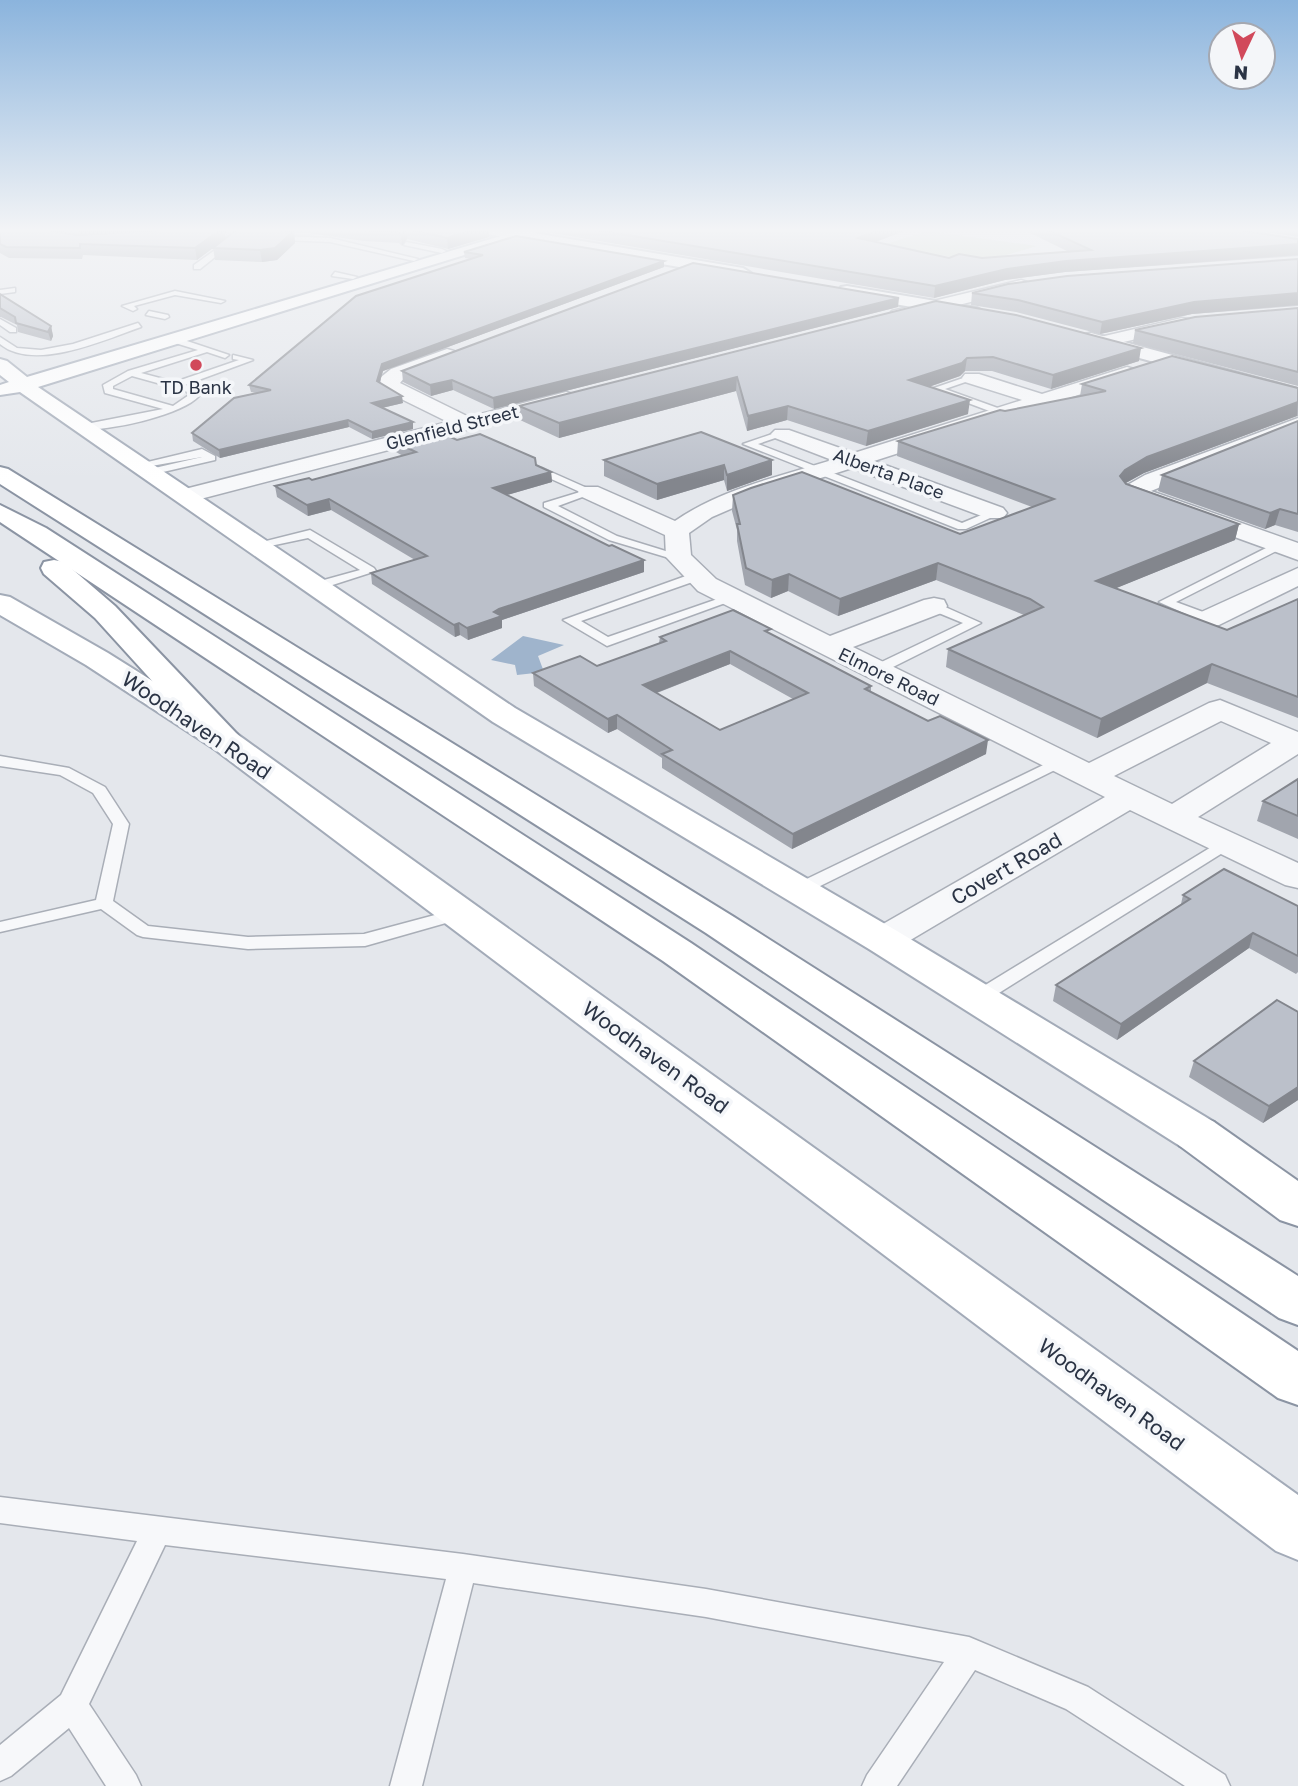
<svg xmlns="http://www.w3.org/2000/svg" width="1298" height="1786" viewBox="0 0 1298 1786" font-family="'Golos Text',sans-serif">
<rect width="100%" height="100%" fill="#e4e7ec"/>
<path fill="#c9d6c5" d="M928,231L1037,246L986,261L876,247Z"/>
<path fill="#9fb4cc" d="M523,636L564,645L538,656L544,672L517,675L515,665L491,660Z"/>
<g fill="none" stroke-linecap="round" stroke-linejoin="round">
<defs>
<g id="service">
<path d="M228,234L330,238L418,259L414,261L330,242L235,238V241L200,269H194V265L232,238L226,237Z"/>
<path d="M406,242L442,249L446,251L442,253L404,245Z"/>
<path d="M335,272L357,277L353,279L332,276Z"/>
<path d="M15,288V292L0,294V290Z"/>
<path d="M175,291L225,301L221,303L175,295L134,306L137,309L133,311L122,306Z"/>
<path d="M149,311L168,315L169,317L165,319L146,315Z"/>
<path d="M0,319L16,328V332H10L0,325Z"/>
<path d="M138,323L141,327C104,340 34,372 0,344V337L17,348L41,350L73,344Z"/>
<path d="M175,337L229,355L225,358L207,352L141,373L175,382L239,360L233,359V355L253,360L185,385L193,387L199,396C182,415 107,432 81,429V425L163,409L105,393L103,385L128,371L198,350L172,342ZM132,376L186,391L189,395L173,406L113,389V386Z"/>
<path d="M969,376L977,378L945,389L1006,411V415H1000L931,389Z"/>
<path d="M778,432L787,434L758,444L962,523L991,511L1001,513L966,529H958L743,444Z"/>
<path d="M202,449L215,456V460L150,475L146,474V470L202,457L140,468L135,465Z"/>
<path d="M542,468L596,492L558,506L617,536L685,557L679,561L609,540L544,507V503L580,492L538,473V469Z"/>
<path d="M310,530L374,568L376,571L317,590L311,586L313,583L360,570L308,538L256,549L250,545Z"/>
<path d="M1276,543L1286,546L1176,602L1214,616V622H1204L1159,602Z"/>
<path d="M697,572L701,573V579L581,621L608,637L729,595L733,594L739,598L607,646L563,620Z"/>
<path d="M934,602L981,623L881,673H871V667L963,623L929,609L928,606Z"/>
<path d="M0,756L69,768L105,787L129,824L113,901L148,926L248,937L364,934L461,908L470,913L467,917L365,946L248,949L143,937L137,935L101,909L0,932V922L96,900L113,824L93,793L60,775L0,766Z"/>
<path d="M1062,756L1067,758L1070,761L1067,764L804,894L798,895L789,890L792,886Z"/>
<path d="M1226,838L1234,843L1232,847L983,1003H969L966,999L969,995Z"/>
<path d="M0,1497L463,1554L706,1589L969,1637L1088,1687L1225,1775L1230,1786H1185L1066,1709L975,1670L897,1786H862L867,1775L944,1662L706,1617L473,1583L422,1786H390L446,1579L165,1545L89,1704L136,1775L141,1786H106L69,1728L11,1776L0,1781V1745L61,1695L137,1541L0,1523Z"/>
</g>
<g id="minor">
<path d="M1021,280L1027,282L1029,285L1027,288L898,320L889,315L892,311Z"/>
<path d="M1182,318L1188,319L1191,323L1188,327L1102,347L1093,342L1096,338Z"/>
<path d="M447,349L454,351L456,355L454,359L405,377L400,383L469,417L566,392L573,394L576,398L573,402L185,503L177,501L173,496L177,491L448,422L383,390L380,386L381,377L391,369Z"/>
<path d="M1127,367L1134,369L1137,373L1134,377L874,461L1003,508L1007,513L1003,518H987L852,468L749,501L712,517L689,533L691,555L716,579L830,636L924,600L934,598L944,600L947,606L944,612L853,647L1089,763L1209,703L1220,700L1298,732V754L1198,817L1298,863V888L1285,885L1130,810L897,948L883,952L869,948L864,940L869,932L1105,797L698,591L666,557L665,535L582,497L578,492L582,487H598L675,521C721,489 778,477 832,460L775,438L771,434L775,430H789L854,453L1022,400L965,382L962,378L965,374H979L1042,394ZM1221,721L1271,743L1172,804L1114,776Z"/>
<path d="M1298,418V431L1151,491L1298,543V560L1124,497L1120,492L1124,487L1145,475Z"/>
<path d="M1298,568V586L1219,625L1209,627L1199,625L1195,619L1199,613Z"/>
</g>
<g id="tertiary">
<path d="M480,230H516L743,268L751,273L743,278L487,234Z"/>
<path d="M847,286L977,308L986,313L977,318L841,295L838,291L841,287Z"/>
<path d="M1091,333L1298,389V401L1084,343L1082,339L1084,335Z"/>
</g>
<g id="primary">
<path d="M521,230H545L38,387L515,708L897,931L1214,1122L1221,1134L1214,1146L1197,1151L1180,1146L869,949L493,722L20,392L0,395V385L9,382L0,375V359L7,361L27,377Z"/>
<path d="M0,595L10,597L108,653L237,734L1298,1495V1560L1276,1551L213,748L86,665L0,615Z"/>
</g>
<g id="motorway">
<path d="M0,467L8,469L734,917L1298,1276V1325L1279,1318L706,933L0,484Z"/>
<path d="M0,505L46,528L691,943L1298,1351V1405L1278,1398L663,961L0,522Z"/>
<path d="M54,560L64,562L115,606L237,734L242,741L237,748L225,751L213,748L95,618L44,574L41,568L44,562Z"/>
<path d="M1197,1117L1214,1122L1298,1181V1226L1280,1220L1180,1146L1173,1134L1180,1122Z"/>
</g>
</defs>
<use href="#service" stroke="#a9aeb7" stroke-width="3"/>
<use href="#minor" stroke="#a9aeb7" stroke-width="3"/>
<use href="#tertiary" stroke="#a9aeb7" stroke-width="4"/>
<use href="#primary" stroke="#a3abb8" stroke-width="4"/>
<use href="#motorway" stroke="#8b94a3" stroke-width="4"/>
<use href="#service" fill="#f7f8fa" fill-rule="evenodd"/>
<use href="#minor" fill="#f7f8fa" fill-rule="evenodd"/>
<use href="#tertiary" fill="#f7f8fa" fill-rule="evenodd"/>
<use href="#primary" fill="#fff" fill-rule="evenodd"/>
<use href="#motorway" fill="#fff" fill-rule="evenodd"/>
</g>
<g fill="#a1a5ae" fill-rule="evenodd">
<path d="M0,230H488L489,237L448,249L407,239L402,246L399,243L364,241L308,233L294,232L295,243L277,260L262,262L215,260L213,248L235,231H228L225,234V239L197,260L83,255L82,259L9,258L0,253Z"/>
<path d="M546,230H906L876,242L949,258H982L1069,252L1024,230H1238L1298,239V256L1065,272L1005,280L934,298L546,232Z"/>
<path d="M1255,230H1298V237Z"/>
<path d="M464,252L664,267L383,371L380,382L403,403L382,408L413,429L372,439L349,427L220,458L193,441L192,433L256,393L251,392L249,385L472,259L465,258Z"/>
<path d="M1298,259V306L1192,314L1100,334L1016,312L971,305L972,293Z"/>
<path d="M0,294L51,326L53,336L51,341L18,332L17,325L1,317H0Z"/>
<path d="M936,301L1139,361L1051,389L992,371H965L960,376L929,387L968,414L866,446L787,420L747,431L736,391L559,438L520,420L519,406Z"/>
<path d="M898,307L494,409L453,390L431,396L403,382L402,371Z"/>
<path d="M1298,308V386L1133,343L1135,330Z"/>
<path d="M1082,384L1298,388V416H1297L1144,473L1126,483L1239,524L1235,540L1116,588L1227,630L1298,599V718L1207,683L1097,738L946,667L948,649L1024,615L936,580L838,616L788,591L771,598L745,585L737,541V530L732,511L733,495L960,534L1032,507L897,456L898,441L1005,411L1080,396Z"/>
<path d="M1298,421V532L1275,525L1265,529L1158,491L1162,475Z"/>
<path d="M701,432L772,475L727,491L724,480L657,500L604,476V460Z"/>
<path d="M457,440L536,465L551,472L552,482L507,495L609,546L644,560V572L502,620V628L468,640L460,635L455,637L372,584L371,573L415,560L331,510L308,516L277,497L275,486L312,480L403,456L396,452L395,442Z"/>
<path d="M771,634L871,686V692L986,754L792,849L662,768V758L617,729L608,733L534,686L533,673L597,666L659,643L660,637ZM730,664L793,699L720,730L657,693Z"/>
<path d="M1298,779V839L1257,821L1263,801Z"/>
<path d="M1183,895L1298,906V972L1296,974L1249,948L1117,1040L1053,1001L1056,985L1181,904Z"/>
<path d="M1194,1061L1298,1100L1263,1123L1189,1077Z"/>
</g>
<g fill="#83868d">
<path d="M79,230H176L80,235Z"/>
<path d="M220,230H228L225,234V239L197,260L195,248Z"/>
<path d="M404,230H406L407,239L402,246L401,235Z"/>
<path d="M473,230H488L489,237L448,249L447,238Z"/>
<path d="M879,230H906L857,249L858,238Z"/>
<path d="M294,231L295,243L277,260L262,262L260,250Z"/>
<path d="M1298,244V255L1065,272L1005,280L934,298L935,286L1007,269L1066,261Z"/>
<path d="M664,261V267L383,371L378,388L377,381L382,364Z"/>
<path d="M1298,293V305L1192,314L1100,334L1102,322L1194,302Z"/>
<path d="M899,298L898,307L494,409L493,398Z"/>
<path d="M51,326L53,336L51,341L48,332Z"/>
<path d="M1141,348L1139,361L1051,389L1053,375Z"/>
<path d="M967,358L965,371L960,376L908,394L909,380Z"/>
<path d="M737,377L736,391L559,438V423Z"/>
<path d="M452,380L453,390L431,396L430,385Z"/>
<path d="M402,396L403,403L373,410L372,403Z"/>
<path d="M970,400L968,414L866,446L868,431Z"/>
<path d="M1298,402L1297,416L1144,473L1122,485L1120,476L1125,470L1147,457Z"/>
<path d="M788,406L787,420L747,431L748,416Z"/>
<path d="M348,420L349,427L220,458L219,450Z"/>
<path d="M413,422V429L372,439V432Z"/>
<path d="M772,460V475L727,491V475Z"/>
<path d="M724,465V480L657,500V484Z"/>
<path d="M551,472L552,482L493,499V488Z"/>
<path d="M329,499L331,510L308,516L307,505Z"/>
<path d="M1280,509L1275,525L1265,529L1270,513Z"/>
<path d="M1239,524L1235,540L1092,598L1096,581Z"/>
<path d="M644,560V572L502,620V628L468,640L467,628L499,609Z"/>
<path d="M938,563L936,580L838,616L840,599Z"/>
<path d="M789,574L788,591L771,598L772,580Z"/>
<path d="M459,623L460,635L455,637L454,625Z"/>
<path d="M730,651V664L643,698V685Z"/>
<path d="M1212,664L1207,683L1097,738L1101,719Z"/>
<path d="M617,715V729L608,733V719Z"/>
<path d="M988,740L986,754L792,849L793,834Z"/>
<path d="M1253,933L1249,948L1117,1040L1121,1024Z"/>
<path d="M1298,1087V1100L1263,1123L1269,1106Z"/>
</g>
<g fill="#bbc0ca" stroke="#83868d" stroke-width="2" fill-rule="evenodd">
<path d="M0,230H46L78,235L165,230H220L195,248L80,244V248L6,247L0,244Z"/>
<path d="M236,230H269L294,231L275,248L260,250L213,248Z"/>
<path d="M362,230H404L401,235L398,232Z"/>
<path d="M413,230H473L447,238Z"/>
<path d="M597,230H879L858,238L949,258L959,254L982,258L1091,250L1048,230H1238L1298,239V244L1066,261L1007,269L935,286Z"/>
<path d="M516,236L664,261L382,364L377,381L402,396L372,403L413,422L372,432L348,420L219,450L192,433L234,398L271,390L249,385L356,296L483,255L464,252Z"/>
<path d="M1298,259V293L1194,302L1102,322L1018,300L972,293L1008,284L1067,276Z"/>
<path d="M693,263L899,298L493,398L452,380L430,385L402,371Z"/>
<path d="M0,294L51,326L48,332L16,323L15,317L0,308Z"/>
<path d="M936,301L1016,315L1141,348L1053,375L993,357L967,358L962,363L909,380L970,400L868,431L788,406L748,416L737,377L559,423L519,406Z"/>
<path d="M1298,308V372L1135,330L1195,317Z"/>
<path d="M1172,356L1298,388V402L1147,457L1125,470L1120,476L1126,484L1239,524L1096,581L1227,630L1298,599V697L1212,664L1101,719L948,649L1043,607L1030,599L938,563L840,599L789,574L772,580L746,568L737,524H740L733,495L751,488L802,472L960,534L1054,499L898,441L1000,410L1005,411L1106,391L1082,384Z"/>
<path d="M1298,421V514L1280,509L1270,513L1162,475Z"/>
<path d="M437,431L457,440L480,434L535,458L536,465L551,472L493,488L609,546L612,545L644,560L499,609L494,612L502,616L467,628L459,623L454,625L371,573L427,556L329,499L307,505L275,486L309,478L312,480L416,452L395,442Z"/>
<path d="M701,432L772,460L727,475L724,465L657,484L604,460Z"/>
<path d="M733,610L771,629L765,631L871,686L865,689L928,721L940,716L988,740L793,834L662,754L672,750L617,715L608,719L533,673L580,656L597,666L666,641L660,637ZM730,651L808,693L720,730L643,685Z"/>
<path d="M1298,779V816L1263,801Z"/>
<path d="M1224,869L1298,906V956L1253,933L1121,1024L1056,985L1190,899L1183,895Z"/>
<path d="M1277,1000L1298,1012V1087L1269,1106L1194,1061Z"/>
</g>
<linearGradient id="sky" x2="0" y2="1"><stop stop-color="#8bb4dd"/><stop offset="0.48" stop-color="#f3f4f6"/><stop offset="1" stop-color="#f3f4f6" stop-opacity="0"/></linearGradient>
<rect width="1298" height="480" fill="url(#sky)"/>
<circle fill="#d1495b" stroke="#f4f6f9" stroke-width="2.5" cx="196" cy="365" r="7"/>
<g text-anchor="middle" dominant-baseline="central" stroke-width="7" stroke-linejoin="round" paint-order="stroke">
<g font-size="18" fill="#2b3445" stroke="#f4f6f9">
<text x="196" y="387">TD Bank</text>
</g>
<g font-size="18" fill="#2b3445" stroke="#f4f6f9">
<text transform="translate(452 427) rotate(-14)">Glenfield Street</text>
<text transform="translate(889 473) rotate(20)">Alberta Place</text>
<text transform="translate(889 676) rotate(26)">Elmore Road</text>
</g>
<g font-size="21" fill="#2b3445" stroke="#f4f6f9">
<text transform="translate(197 725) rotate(34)">Woodhaven Road</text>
<text transform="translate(1006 868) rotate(-30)">Covert Road</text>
<text transform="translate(656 1057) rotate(36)">Woodhaven Road</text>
<text transform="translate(1112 1394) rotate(36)">Woodhaven Road</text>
</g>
</g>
<g transform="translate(1242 56) rotate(184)"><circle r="33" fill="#f4f6f9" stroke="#a4a8b1" stroke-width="2"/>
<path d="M0-5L12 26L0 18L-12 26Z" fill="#d1495b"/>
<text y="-10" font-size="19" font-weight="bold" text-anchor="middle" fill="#2b3445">N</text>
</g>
</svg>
